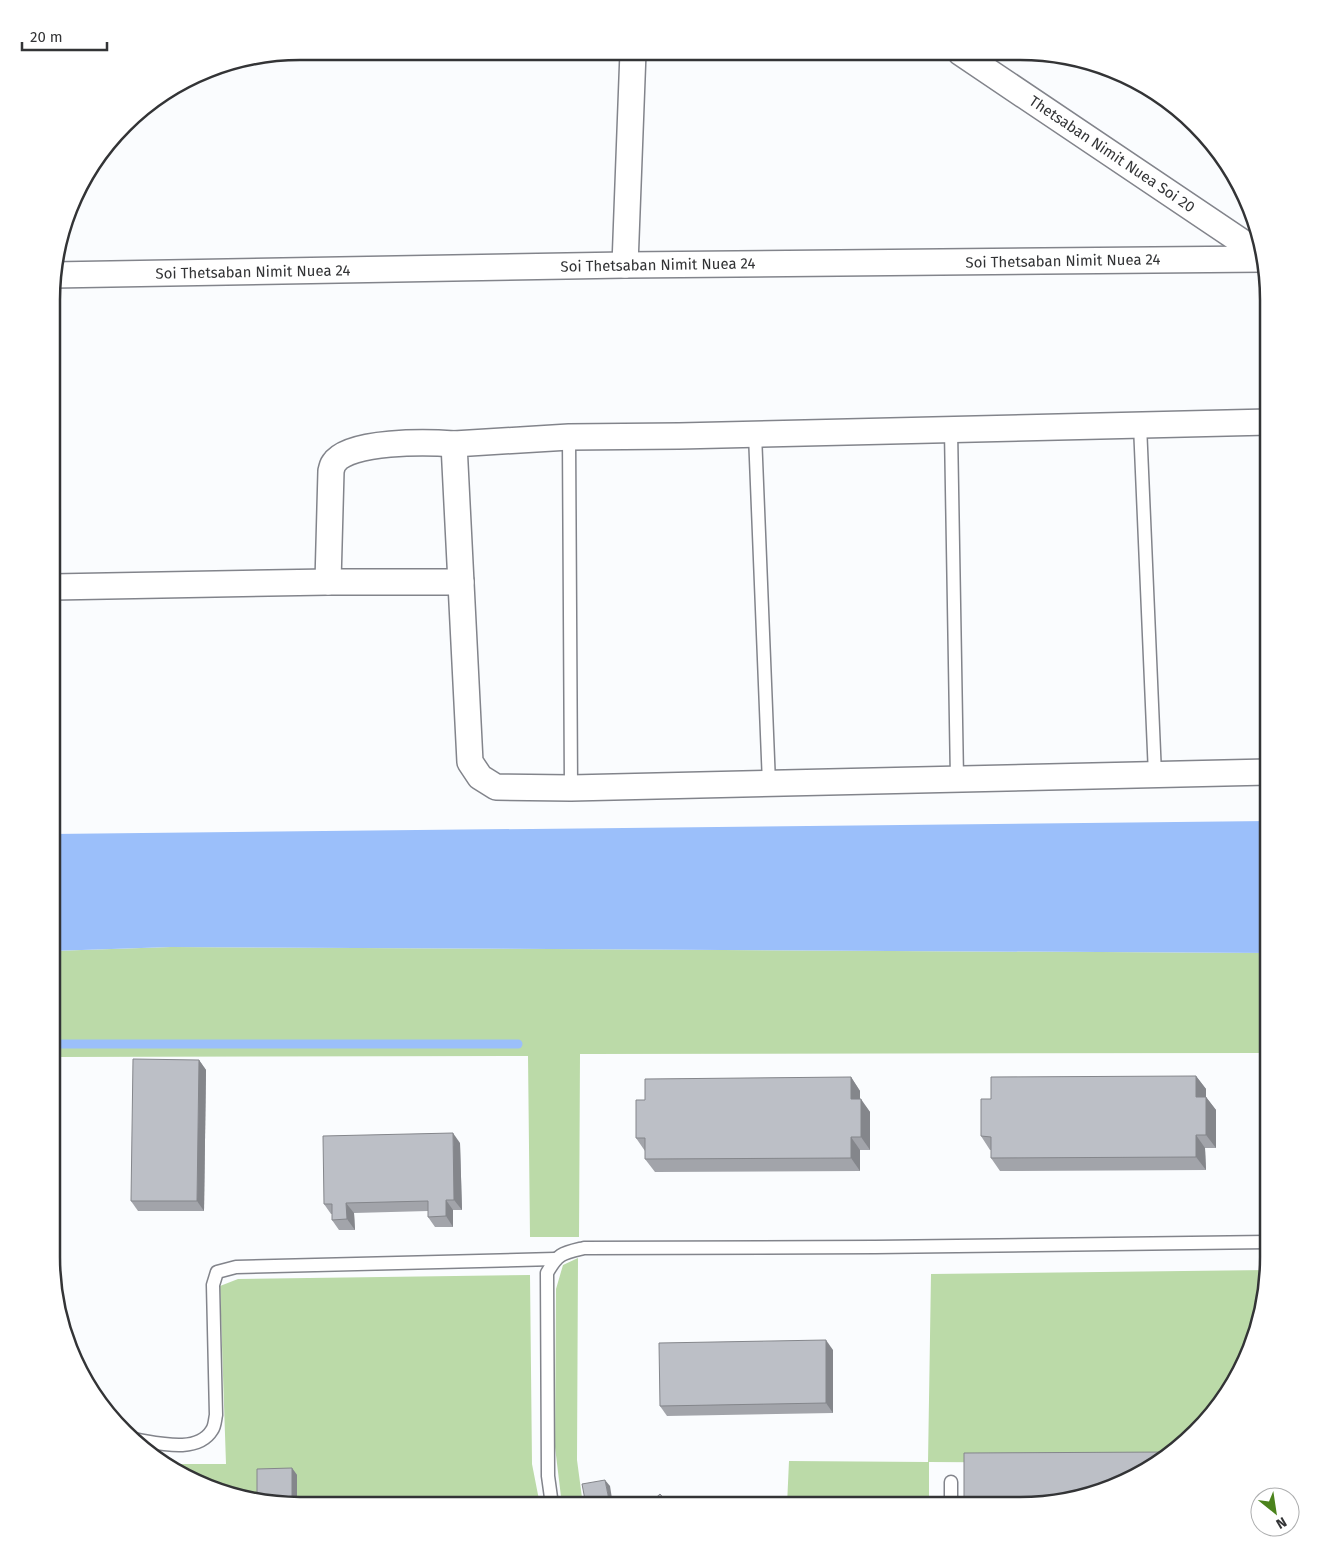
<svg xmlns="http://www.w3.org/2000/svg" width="1320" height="1557" viewBox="0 0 1320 1557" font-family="'Fira Sans',sans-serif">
<rect width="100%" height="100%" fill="#fafcfe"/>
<g fill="#bbdaa8">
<path d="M171,947L1268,953V1053L580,1054L579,1237H530L528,1056L52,1057V951Z"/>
<path d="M578,1258L577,1460L583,1505H562L555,1447L556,1289L563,1265Z"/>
<path d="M1268,1270L1256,1337L1235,1382L1196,1433L1157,1463L929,1462V1505H787L789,1461L928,1462L931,1274Z"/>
<path d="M530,1275L532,1464L540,1505H283L220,1493L175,1472L165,1464H226L220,1286L238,1279Z"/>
</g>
<path fill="#9bbffa" d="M1268,821V953L171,947L52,951V834Z"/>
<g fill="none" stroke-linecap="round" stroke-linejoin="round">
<path stroke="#9bbffa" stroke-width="9" d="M52,1044H518"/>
<defs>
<g id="service">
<path d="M1140,425L1155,775"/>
<path d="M951,430L957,779"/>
<path d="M755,434L769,784"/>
<path d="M569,437L571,788"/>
<path d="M132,1439C155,1442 197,1455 212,1430C215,1426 215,1419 216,1415L213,1285L217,1272L236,1267L555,1259"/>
<path d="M552,1505L548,1476L547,1273C558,1253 563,1253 584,1248L875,1247L1268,1242"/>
<path d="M951,1505V1482"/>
</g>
<g id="minor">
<path d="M961,53L1263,256"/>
<path d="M625,265L633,52"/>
<path d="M53,275L625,265L1263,259"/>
<path d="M328,582L331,471C332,468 332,465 334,463C348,440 429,442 454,444"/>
<path d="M53,587L328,582H461"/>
<path d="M1268,772L571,788L496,787L480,777L470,762L454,444L569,437L679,436L1269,422"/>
</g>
</defs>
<use href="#service" stroke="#82848b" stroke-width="15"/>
<use href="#minor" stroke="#82848b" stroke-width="28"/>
<use href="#service" stroke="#fff" stroke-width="12"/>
<use href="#minor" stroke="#fff" stroke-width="25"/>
</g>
<g fill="#a2a4aa">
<path d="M199,1060L206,1070L204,1211H138L131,1201Z"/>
<path d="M1196,1076L1206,1089V1097L1216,1110V1148H1205L1206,1170L1000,1171L991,1158V1150H990L981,1136L991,1099Z"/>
<path d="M851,1077L860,1091V1099L870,1112V1150H860V1171L655,1172L645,1159V1151L636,1138L645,1100Z"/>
<path d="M460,1143L462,1210H453V1227H435L428,1217V1211L354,1213L355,1230H339L332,1220V1214H331L324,1204Z"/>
<path d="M833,1350V1413L667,1416L660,1406Z"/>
<path d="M292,1468L297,1475V1505H283L257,1500Z"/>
</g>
<g fill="#84868b">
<path d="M199,1060L206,1070L204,1211L197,1201Z"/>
<path d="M1196,1076L1206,1089V1111L1196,1097Z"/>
<path d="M851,1077L860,1091V1112L851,1099Z"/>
<path d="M1206,1097L1216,1110V1148L1206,1135Z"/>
<path d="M861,1099L870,1112V1150L861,1137Z"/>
<path d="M453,1133L460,1143L462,1210L454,1200Z"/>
<path d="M1196,1135L1205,1148L1206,1170L1196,1157Z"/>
<path d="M851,1137L860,1150V1171L851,1158Z"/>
<path d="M446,1200L453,1210V1227L446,1216Z"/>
<path d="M346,1203L354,1213L355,1230L347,1219Z"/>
<path d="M826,1340L833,1350V1413L826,1403Z"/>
<path d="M292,1468L297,1475V1505H293L292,1504Z"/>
<path d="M605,1480L610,1486L613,1505H610Z"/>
</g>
<g fill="#bcbfc6" stroke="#84868b">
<path d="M133,1059L199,1060L197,1201H131Z"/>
<path d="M1196,1076V1097H1206V1135H1196V1157L991,1158V1137L981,1136V1099H991V1077Z"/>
<path d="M851,1077V1099H861V1137H851V1158L645,1159V1138H636V1100H645V1079Z"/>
<path d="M453,1133L454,1200H446V1216L428,1217V1201L346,1203L347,1219L332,1220V1204H324L323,1136Z"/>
<path d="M826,1340V1403L660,1406L659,1343Z"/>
<path d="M1171,1452L1145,1472L1085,1497L1036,1505H964V1453Z"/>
<path d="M292,1468V1504H277L257,1500V1469Z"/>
<path d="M605,1480L610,1505H586L582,1484Z"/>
<path d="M660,1494L670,1505H648Z"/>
</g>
<g text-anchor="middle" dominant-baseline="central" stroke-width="4" stroke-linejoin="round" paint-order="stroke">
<g font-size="15" fill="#333436" stroke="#fff">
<text transform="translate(1112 154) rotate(34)">Thetsaban Nimit Nuea Soi 20</text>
<text transform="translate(1063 261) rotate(-1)">Soi Thetsaban Nimit Nuea 24</text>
<text transform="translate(658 265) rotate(-1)">Soi Thetsaban Nimit Nuea 24</text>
<text transform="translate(253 272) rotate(-1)">Soi Thetsaban Nimit Nuea 24</text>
</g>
</g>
<path d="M0 0H1320V1557H0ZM300 60H1020A240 240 0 0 1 1260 300V1257A240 240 0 0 1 1020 1497H300A240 240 0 0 1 60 1257V300A240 240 0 0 1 300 60Z" fill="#fff" fill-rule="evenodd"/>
<path fill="none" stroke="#333436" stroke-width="2.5" d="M300 60H1020A240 240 0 0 1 1260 300V1257A240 240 0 0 1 1020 1497H300A240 240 0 0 1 60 1257V300A240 240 0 0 1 300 60Z"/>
<g transform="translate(1275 1512) rotate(150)"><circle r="24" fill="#ffffff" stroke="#adaeaf"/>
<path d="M0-4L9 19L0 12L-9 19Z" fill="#4b831c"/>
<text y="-8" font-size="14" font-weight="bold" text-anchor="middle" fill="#333436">N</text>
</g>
<path d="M22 42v8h85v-8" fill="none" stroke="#333436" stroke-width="2.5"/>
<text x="30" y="42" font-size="15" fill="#333436" stroke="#ffffff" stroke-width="4" paint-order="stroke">20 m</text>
</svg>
